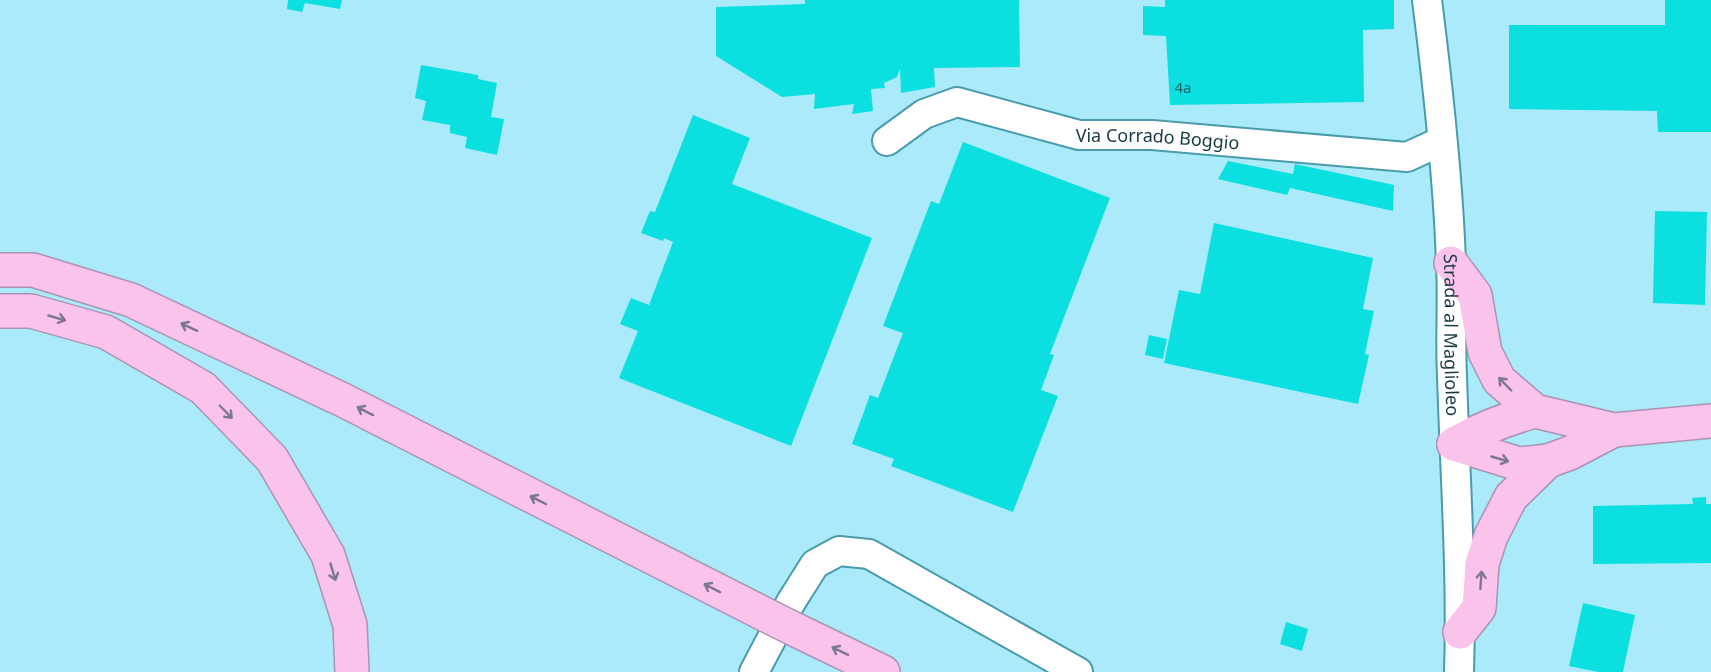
<svg xmlns="http://www.w3.org/2000/svg" width="1711" height="672" viewBox="0 0 1711 672" font-family="'Noto Sans',sans-serif">
<rect width="100%" height="100%" fill="#abeafa"/>
<g fill="#0cdfe0">
<path d="M288,0H342L340,9L305,3L302,12L287,9Z"/>
<path d="M805,0H1019L1020,67L934,68L935,87L901,93L900,69L897,77L884,83L885,88L871,89L873,111L852,114L854,104L814,109L815,94L782,97L716,56V7L805,4Z"/>
<path d="M1165,0H1394V29L1363,30L1364,102L1170,105L1166,36L1143,35V6L1165,7Z"/>
<path d="M1665,0H1711V132H1658L1657,111L1509,109V25H1665Z"/>
<path d="M421,65L478,75V79L497,83L491,117L504,119L497,155L465,148L467,137L450,133V125L422,120L426,101L415,98Z"/>
<path d="M693,115L750,138L732,184L872,238L791,446L619,378L638,331L620,324L631,298L649,305L673,242L664,238L663,241L641,233L650,211L655,212Z"/>
<path d="M963,142L1110,198L1050,354L1054,355L1041,390L1058,396L1013,512L891,466L894,459L852,444L870,395L878,398L903,333L883,326L931,201L939,204Z"/>
<path d="M1228,161L1293,174L1295,164L1394,185L1393,211L1290,188L1287,195L1218,179Z"/>
<path d="M1655,211L1707,212L1705,305L1653,303Z"/>
<path d="M1214,223L1373,258L1363,309L1374,311L1365,354L1369,355L1358,404L1164,363L1179,290L1200,294Z"/>
<path d="M1149,335L1167,339L1163,359L1145,355Z"/>
<path d="M1706,497V504H1711V563L1593,564V506L1693,504L1692,498Z"/>
<path d="M1583,603L1635,615L1623,672H1598L1569,666Z"/>
<path d="M1286,622L1308,629L1302,651L1280,644Z"/>
</g>
<g fill="none" stroke-linecap="round" stroke-linejoin="round">
<defs>
<g id="street">
<path id="s1" d="M1427,0C1438,87 1448,175 1451,263C1453,301 1450,339 1452,376C1455,475 1462,573 1459,672"/>
<path id="s2" d="M887,141L924,114L957,102L1079,135H1152L1407,157L1442,141"/>
<path d="M754,672L791,602L815,564L839,551L869,554L1078,672"/>
</g>
<g id="highway">
<path d="M1451,263L1475,295L1485,352L1499,380L1535,411L1614,430L1711,421"/>
<path d="M0,270H33L131,300L343,400L764,614"/>
<path d="M0,311H31L106,332L203,388L272,459L328,555L350,625L352,672"/>
<path d="M1454,444L1519,464L1548,461"/>
<path d="M1454,444C1480,429 1506,419 1535,411"/>
<path d="M796,630L883,672"/>
<path d="M1460,632L1479,608L1482,564L1491,536L1511,497L1548,461L1570,453L1614,430"/>
</g>
</defs>
<use href="#street" stroke="#499bad" stroke-width="32"/>
<use href="#highway" stroke="#ab93b1" stroke-width="36"/>
<use href="#street" stroke="#fff" stroke-width="28"/>
<use href="#highway" stroke="#f9c3ec" stroke-width="33"/>
<defs>
<path id="highway-bridge" d="M764,614L796,630"/>
</defs>
<use href="#highway-bridge" stroke="#ab93b1" stroke-width="36" stroke-linecap="butt"/>
<use href="#highway-bridge" stroke="#f9c3ec" stroke-width="33"/>
</g>
<defs><path id="oneway-shaft" d="M-6 0H5M1.5-3L5.5 0L1.5 3" fill="none" stroke-width="1.6" stroke-linecap="round" stroke-linejoin="round" transform="scale(1.5)"/></defs>
<g stroke="#7e788f">
<use href="#oneway-shaft" transform="translate(57 318) rotate(16)"/>
<use href="#oneway-shaft" transform="translate(189 327) rotate(-155)"/>
<use href="#oneway-shaft" transform="translate(1505 384) rotate(-134)"/>
<use href="#oneway-shaft" transform="translate(365 411) rotate(-153)"/>
<use href="#oneway-shaft" transform="translate(226 412) rotate(46)"/>
<use href="#oneway-shaft" transform="translate(1500 459) rotate(16)"/>
<use href="#oneway-shaft" transform="translate(538 500) rotate(-153)"/>
<use href="#oneway-shaft" transform="translate(333 572) rotate(73)"/>
<use href="#oneway-shaft" transform="translate(1481 580) rotate(-86)"/>
<use href="#oneway-shaft" transform="translate(712 588) rotate(-153)"/>
<use href="#oneway-shaft" transform="translate(840 651) rotate(-154)"/>
</g>
<g text-anchor="middle" dominant-baseline="central" stroke-width="6" stroke-linejoin="round" paint-order="stroke">
<g font-size="15" fill="#16646a">
<text x="1183" y="87">4a</text>
</g>
<g font-size="18" fill="#193b43" stroke="#d3f1f9">
<text stroke="none"><textPath href="#s2" startOffset="286">Via Corrado Boggio</textPath></text>
<text stroke="none"><textPath href="#s1" startOffset="336">Strada al Maglioleo</textPath></text>
</g>
</g>
</svg>
